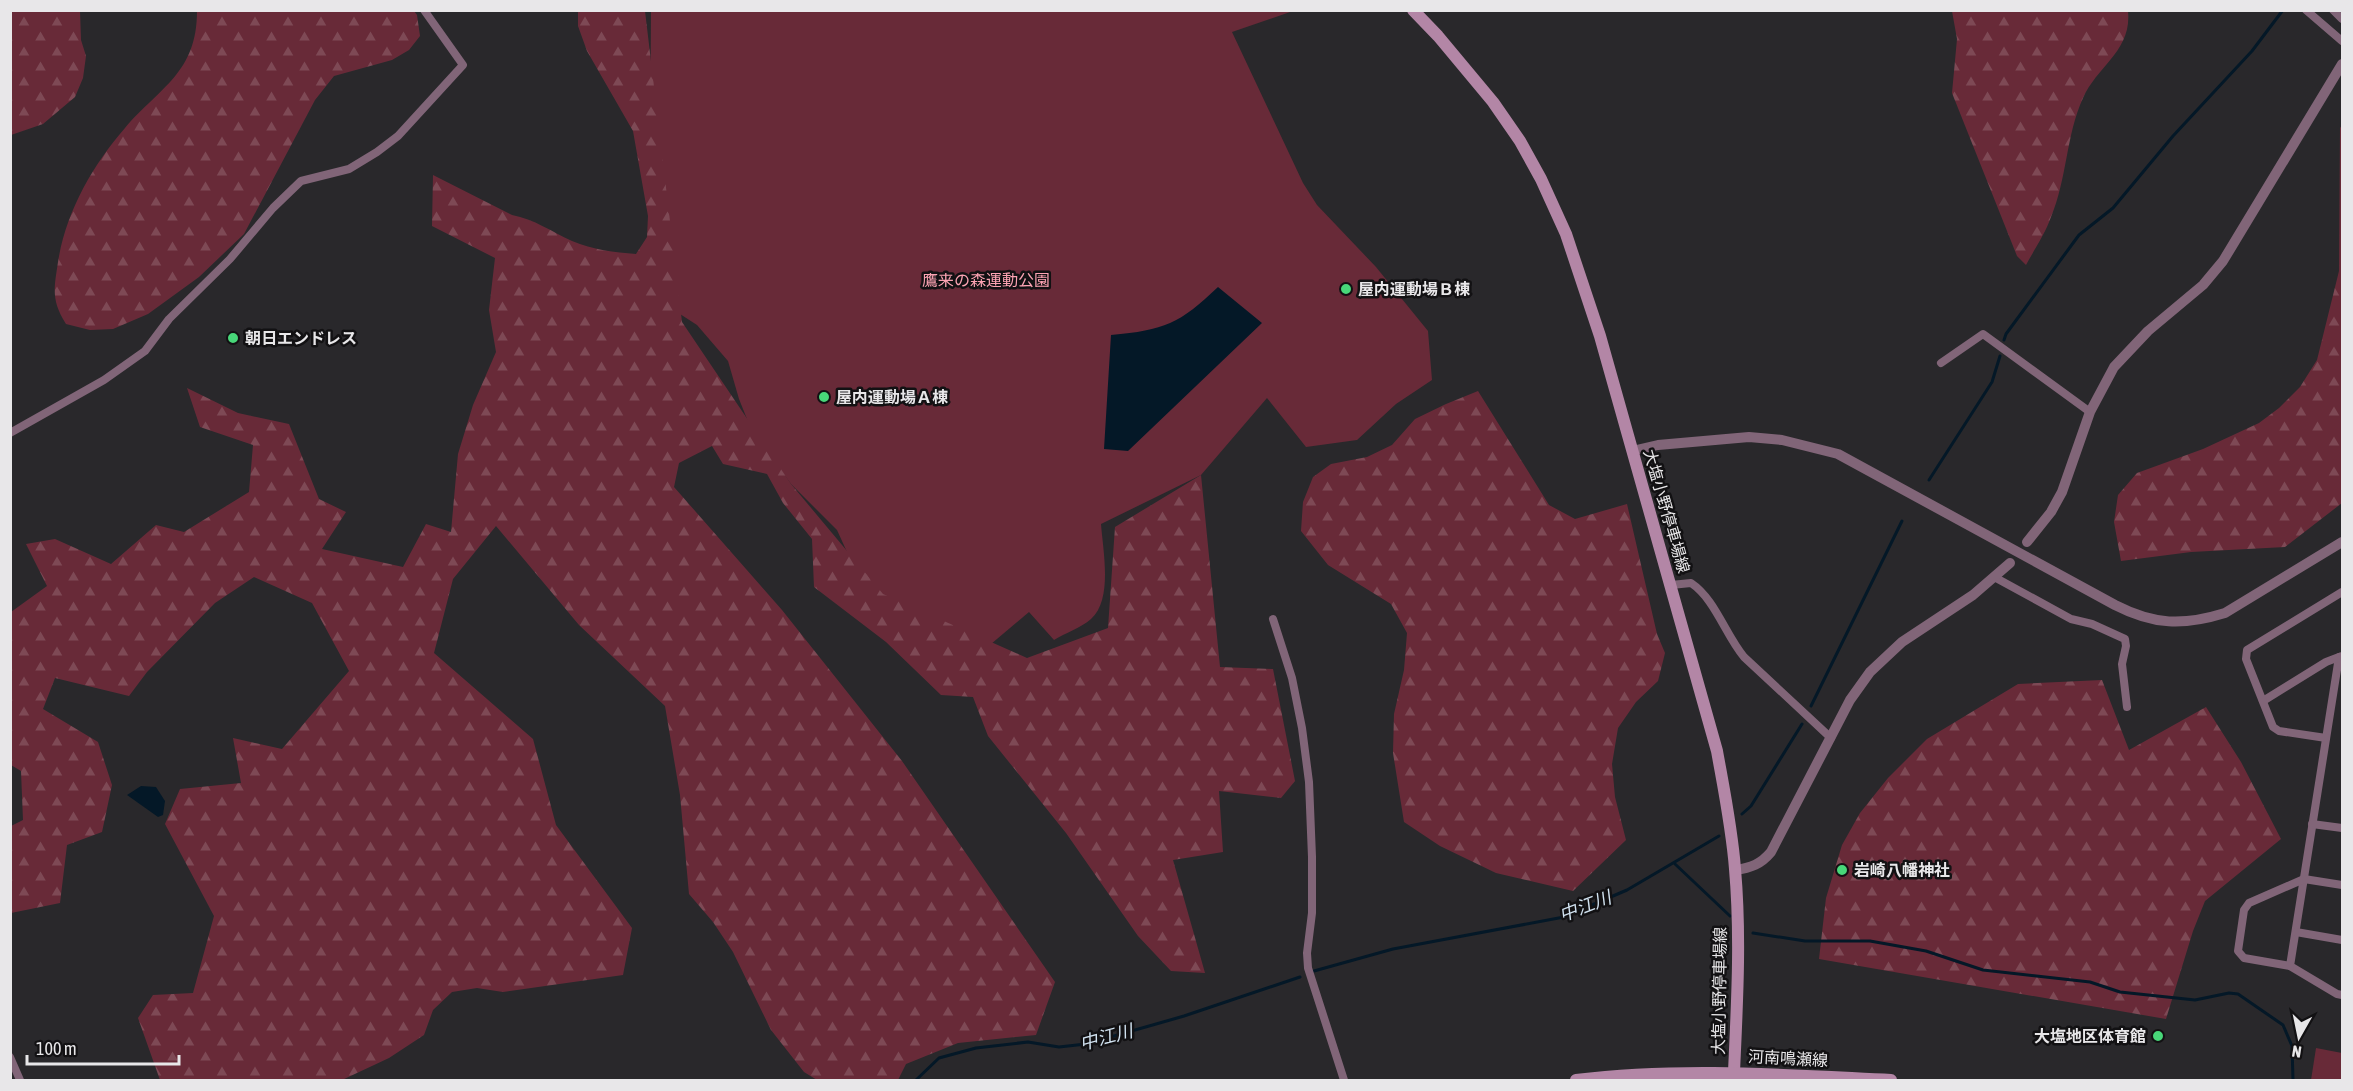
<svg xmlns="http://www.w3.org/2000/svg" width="2353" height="1091" viewBox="0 0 2353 1091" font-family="'Asap Condensed','Noto Sans JP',sans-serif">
<defs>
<pattern id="forest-firs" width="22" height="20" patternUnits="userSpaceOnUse" patternTransform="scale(1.5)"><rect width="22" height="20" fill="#682a38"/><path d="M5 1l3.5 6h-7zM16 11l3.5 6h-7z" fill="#7e4955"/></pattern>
</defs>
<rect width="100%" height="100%" fill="#29282b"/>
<g fill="#682a38">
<path d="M651,11H1293L1232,32L1303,183L1317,205L1376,267L1428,331L1432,380L1396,404L1357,440L1306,447L1267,398L1201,475L1101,524C1103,551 1113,599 1091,619C1081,628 1065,633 1054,640L1029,612L978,655L896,610L852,563L837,530L791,484L751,429L739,399L728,361L697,325L649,294Z"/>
<path d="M2316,1048L2342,1053V1080H2311Z"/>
</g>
<g fill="url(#forest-firs)">
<path d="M10,11H80L81,40L86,56L83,78L75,97L43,124L11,135Z"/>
<path d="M414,11L417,15L420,36L409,50L392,60L334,76L315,100L244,234L199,277L148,314L113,329L90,330L66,324C51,300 54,289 58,262C66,212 92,166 125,128C160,87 197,73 197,11Z"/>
<path d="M578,11H645L682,322L791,484L883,594L1027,658L1108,628L1115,527L1201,475L1220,667L1273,669L1295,781L1281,798L1219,791L1223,852L1173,860L1205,973L1171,971L1138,936L1066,833L988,736L973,697L941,695L886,642L814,587L812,539L783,503L767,474L723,464L712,446L679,463L674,487L782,610L902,761L1055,982L1036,1035L958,1043L906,1064L898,1080H817L804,1072L771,1030L733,952L713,922L689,894L680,795L665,706L579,625L496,526L453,579L434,653L533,739L556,825L632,928L623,975L503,992L477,988L452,992L433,1010L424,1035L389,1058L342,1080H160L138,1018L153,995L193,993L214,916L165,824L180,789L241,783L233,738L282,749L349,671L312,603L254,577L215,603L147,672L129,696L55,678L43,709L98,742L112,785L102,832L67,845L60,903L11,913V826L23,820L21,771L11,765V612L47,586L26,544L55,539L111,564L156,525L184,532L249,492L253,445L200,427L187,388L238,413L289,424L319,499L346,512L322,549L403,567L426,524L451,532L458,454L473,405L496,352L489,310L495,258L432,226L433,175L512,215C534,219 552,232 572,241C593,250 614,252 636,254L647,237L648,216L633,131L587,51L578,26Z"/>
<path d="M1952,11H2128C2132,51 2097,66 2083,98C2066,135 2067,179 2051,217C2045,234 2034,250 2026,265L2017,256L1952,93L1957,39Z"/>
<path d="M2342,125V503L2285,547L2191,552L2121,561L2114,522L2118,495L2137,473L2203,449L2259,423L2279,408L2300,387L2317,360L2339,271L2340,128Z"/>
<path d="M1478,391L1549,505L1575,519L1627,504L1657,634L1665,653L1658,681L1636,702L1618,728L1612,764L1615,797L1626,840L1573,891L1496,873L1440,846L1404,822L1393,753L1394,714L1404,670L1407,633L1391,604L1328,565L1301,531L1303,502L1313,477L1331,464L1367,457L1392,445L1415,419L1446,404Z"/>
<path d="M2102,680L2129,750L2206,707L2241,762L2281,839L2205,901L2193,931L2166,1019L1819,959L1826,898L1842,845L1860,813L1888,778L1927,739L2018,684Z"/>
</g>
<g fill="#041827">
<path d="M1218,287L1262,323L1128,451L1104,449L1111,335C1165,330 1179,324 1218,287Z"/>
<path d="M141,786L156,787L165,801L163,815L158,817L127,795Z"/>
</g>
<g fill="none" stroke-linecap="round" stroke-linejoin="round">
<g stroke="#041827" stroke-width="3">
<path d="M2004,340L2006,334L2079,235L2113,208L2173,136L2252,51L2283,10"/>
<path d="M1929,480L1992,382L2000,356"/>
<path d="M1811,706L1902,521"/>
<path d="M1742,814L1751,806L1802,724"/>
<path d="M1675,864L1730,916"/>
<path d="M1753,933L1805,941H1870L1926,951L1983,970L2090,982L2120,992L2195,1000L2229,993L2238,994L2283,1025L2292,1046L2293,1080"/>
<path d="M1314,971L1393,949L1564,917L1627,890L1719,836"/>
<path d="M916,1080L939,1058L976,1048L1028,1042L1059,1047L1086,1044L1184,1016L1300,977"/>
</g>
<g stroke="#816578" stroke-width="8">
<path d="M2306,10L2342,41"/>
<path d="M2333,10L2342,19"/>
<path d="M1941,363L1983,334L2090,412"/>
<path d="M10,433L104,380L145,351L169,319L230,259L273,208L301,181L349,169L377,152L398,136L463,65L424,10"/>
<path d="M1996,578L2071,619L2092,624L2125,639L2126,646L2122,664L2127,707"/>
<path d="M1671,585L1691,583C1715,599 1725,634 1744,657L1831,738"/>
<path d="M1273,619L1292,678L1302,728L1309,782L1312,857V913L1307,953L1308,968L1344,1080"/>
<path d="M2342,656L2339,657L2290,966L2337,994L2342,995"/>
<path d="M2263,701L2326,662L2339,657"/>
<path d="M2326,738L2279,731L2273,727L2246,659L2247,650L2342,592"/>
<path d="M2312,824L2342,828"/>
<path d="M2296,932L2342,940"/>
<path d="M2290,966L2244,958L2238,951L2244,910L2249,903L2304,879L2342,885"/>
<path d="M10,1057L20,1080"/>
</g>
<g stroke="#816578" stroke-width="10">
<path d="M1632,451L1658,445L1749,437L1782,440L1838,454L2115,605C2154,625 2183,626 2225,613L2342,542"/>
<path d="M2027,542L2051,512L2062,492L2090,412L2114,367L2148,331L2203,285L2223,261L2342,64"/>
<path d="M1735,870C1751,868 1761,864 1771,852L1850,700L1870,672L1902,642L1973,595L2010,563"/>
</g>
<g stroke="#b386a6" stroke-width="12">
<path d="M1413,10L1438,36L1493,102L1520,141L1541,179L1566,234L1600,336L1717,751C1724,790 1732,829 1735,869C1741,937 1737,1005 1734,1072"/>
<path d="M1576,1080C1681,1067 1786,1075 1891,1080"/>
</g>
</g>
<g fill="#48d779" stroke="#121113" stroke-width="2">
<circle cx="1346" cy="289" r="6"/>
<circle cx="233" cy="338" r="6"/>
<circle cx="824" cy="397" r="6"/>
<circle cx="1842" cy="870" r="6"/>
<circle cx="2158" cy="1036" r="6"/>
</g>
<g text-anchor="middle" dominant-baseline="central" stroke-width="5" stroke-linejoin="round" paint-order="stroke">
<g font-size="16" fill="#fca3b3" stroke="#121113">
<text x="986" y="280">鷹来の森運動公園</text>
</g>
<g font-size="16" font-weight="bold" fill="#e8e7e9" stroke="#121113" text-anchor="start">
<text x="1358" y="289">屋内運動場Ｂ棟</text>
<text x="245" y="338">朝日エンドレス</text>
<text x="836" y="397">屋内運動場Ａ棟</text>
<text x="1854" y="870">岩崎八幡神社</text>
<text x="2146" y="1036" text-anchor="end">大塩地区体育館</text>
</g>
<g font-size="16" fill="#e8e7e9" stroke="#121113">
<text transform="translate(1667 511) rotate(74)">大塩小野停車場線</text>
<text transform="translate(1719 991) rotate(-89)">大塩小野停車場線</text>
<text transform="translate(1788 1058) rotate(3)">河南鳴瀬線</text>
</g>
<g font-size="18" font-style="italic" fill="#d2e3f1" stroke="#121113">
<text transform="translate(1585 906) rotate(-21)">中江川</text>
<text transform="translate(1106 1037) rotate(-15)">中江川</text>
</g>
</g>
<rect width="2353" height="1091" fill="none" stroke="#e8e7e9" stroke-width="24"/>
<g transform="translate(2299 1037) rotate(189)" stroke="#121113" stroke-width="4.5" paint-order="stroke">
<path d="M0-4.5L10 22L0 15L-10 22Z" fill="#e8e7e9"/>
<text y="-9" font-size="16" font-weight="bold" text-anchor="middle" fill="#e8e7e9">N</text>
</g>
<path d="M27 1055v9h152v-9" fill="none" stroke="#e8e7e9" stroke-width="3"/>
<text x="36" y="1055" font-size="18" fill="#e8e7e9" stroke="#121113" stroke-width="4.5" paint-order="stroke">100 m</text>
</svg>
